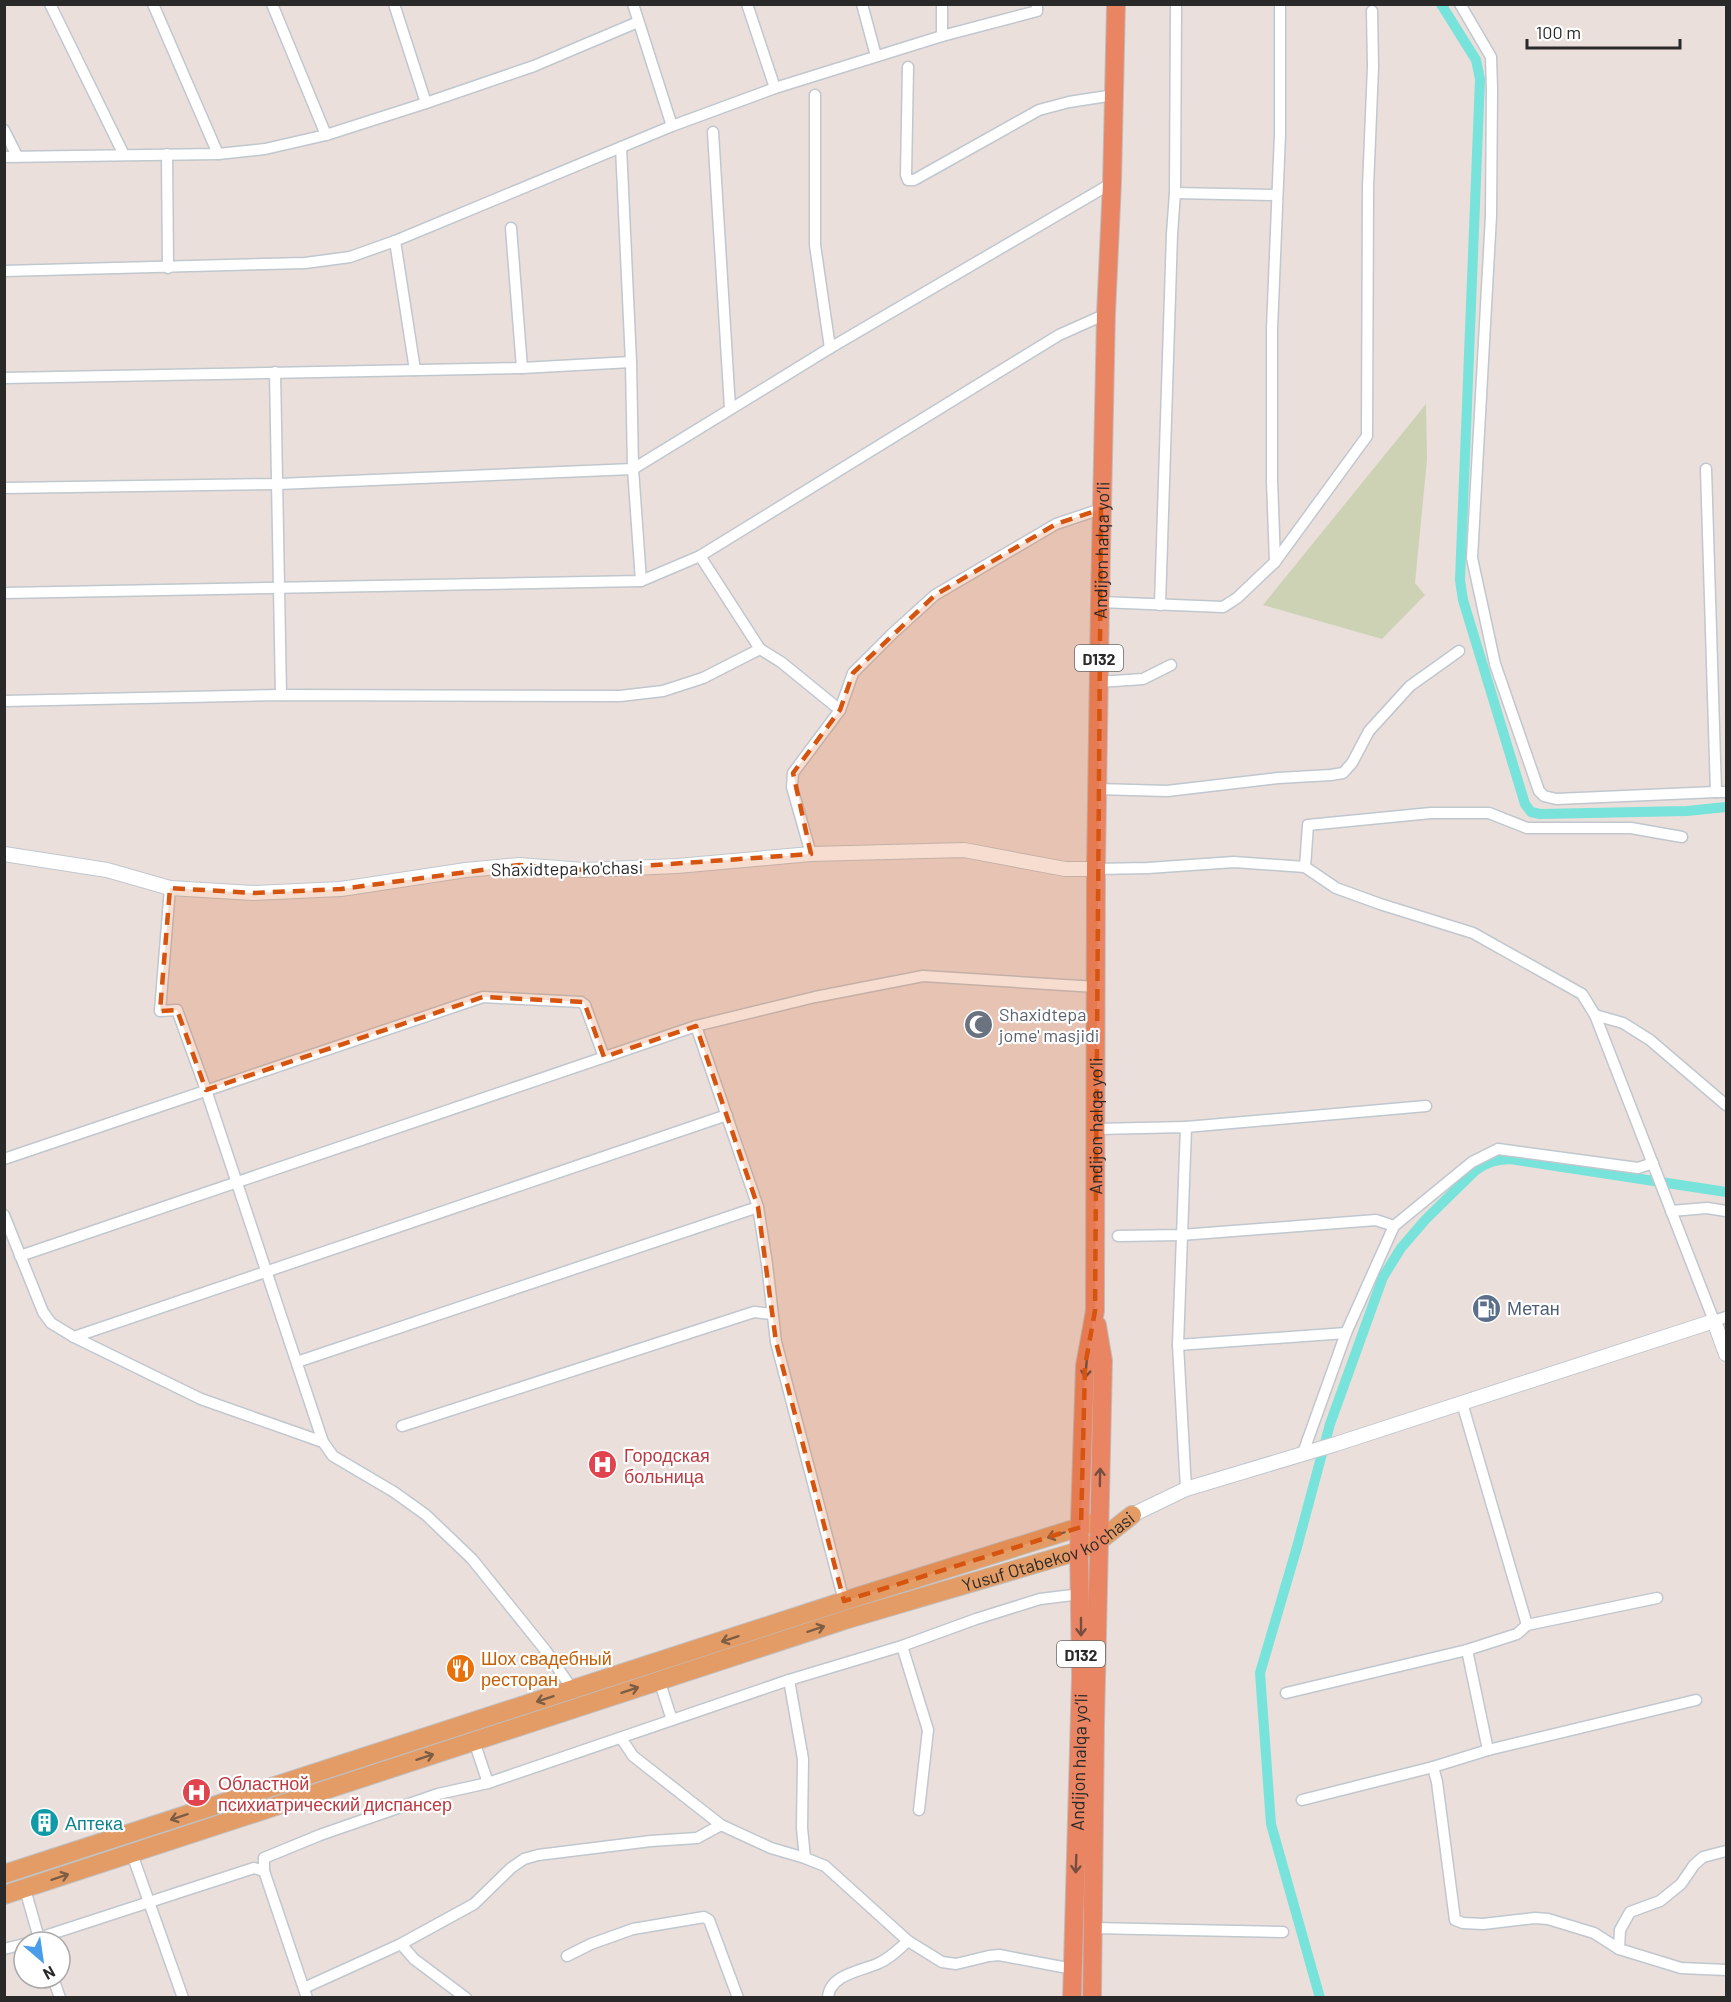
<svg xmlns="http://www.w3.org/2000/svg" width="1731" height="2002" viewBox="0 0 1731 2002" font-family="Barlow,sans-serif">
<rect width="100%" height="100%" fill="#eadfdb"/>
<path fill="#cdd2b4" d="M1426,404L1427,460L1415,583L1425,595L1382,639L1263,605Z"/>
<g fill="none" stroke-linecap="round" stroke-linejoin="round">
<g stroke="#77e3db" stroke-width="10">
<path d="M1441,4L1476,60L1480,79L1460,580L1463,600L1525,804L1531,812L1540,814L1687,811L1726,807"/>
<path d="M1320,1998L1271,1824L1260,1673L1297,1547L1330,1424L1383,1277L1401,1248L1426,1219L1475,1171C1486,1162 1496,1160 1510,1159L1726,1192"/>
</g>
<defs>
<g id="minor">
<path d="M50,4L124,155"/>
<path d="M153,4L218,154"/>
<path d="M272,4L326,135L426,103L534,66L638,22"/>
<path d="M394,4L426,103"/>
<path d="M633,4L672,126"/>
<path d="M747,4L775,88"/>
<path d="M862,4L876,56"/>
<path d="M942,4V36"/>
<path d="M1460,4L1491,57L1492,89L1491,216L1472,558L1495,664L1539,791L1544,796L1556,799L1716,792"/>
<path d="M908,67L906,175L908,180H914L1039,110L1069,102L1114,95"/>
<path d="M815,95V245L830,348"/>
<path d="M4,130L17,156"/>
<path d="M713,132L730,408"/>
<path d="M621,147L631,362L633,469L641,581"/>
<path d="M167,154L168,268"/>
<path d="M4,157L218,154L265,149L326,135"/>
<path d="M1175,193L1277,195"/>
<path d="M511,228L522,368"/>
<path d="M395,241L415,370"/>
<path d="M4,271L305,263L350,257L395,241L672,126L775,88L942,36L1037,11V4"/>
<path d="M275,372L281,695"/>
<path d="M4,378L522,368L631,362"/>
<path d="M1706,469L1716,792H1726"/>
<path d="M4,488L278,484L633,469L830,348L1112,183"/>
<path d="M1275,562L1272,480V329L1280,134V4"/>
<path d="M4,593L641,581L700,556L1059,335L1106,314"/>
<path d="M1100,602L1223,607L1237,598L1275,562L1367,436L1368,187L1373,67L1372,11"/>
<path d="M1160,605L1172,234L1175,193L1176,4"/>
<path d="M760,649L781,662L840,710"/>
<path d="M1099,682L1143,679L1171,665"/>
<path d="M4,701L281,695L620,696L663,691L703,678L760,649L700,556"/>
<path d="M1097,789L1167,791L1278,778L1331,775L1343,773L1352,763L1369,731L1410,686L1459,651"/>
<path d="M811,854L792,787L793,773L840,710L853,673L893,633L935,595L1056,524L1101,509"/>
<path d="M1305,867L1308,825L1431,813H1489L1527,828H1631L1682,837"/>
<path d="M1096,869L1148,868L1234,862L1305,867L1336,888L1380,904L1473,933L1582,994L1595,1015L1714,1321L1726,1317"/>
<path d="M170,888L160,1011L177,1010L206,1090L323,1442L333,1456L394,1492L426,1515L472,1559L546,1651L573,1690"/>
<path d="M1595,1015L1623,1023L1650,1040L1726,1105"/>
<path d="M696,1026L758,1207L767,1264L776,1342L844,1601"/>
<path d="M1186,1127L1426,1106"/>
<path d="M1096,1129L1186,1127L1178,1345L1186,1489"/>
<path d="M4,1159L483,997L581,1002L585,1005L604,1057"/>
<path d="M1671,1211L1707,1208L1726,1211"/>
<path d="M4,1215L43,1312L51,1323L74,1337L201,1399L323,1442"/>
<path d="M1118,1236L1181,1235L1376,1220L1394,1226"/>
<path d="M20,1256L696,1026L815,997L923,976L1096,987"/>
<path d="M74,1337L727,1115"/>
<path d="M1178,1345L1346,1333"/>
<path d="M297,1362L758,1207"/>
<path d="M1462,1403L1527,1625L1517,1634L1467,1650L1488,1750L1433,1767L1437,1782L1455,1920L1463,1923L1483,1924L1535,1918L1548,1919L1594,1933L1619,1949L1681,1968L1726,1970"/>
<path d="M402,1426L754,1312L772,1314"/>
<path d="M1303,1453L1346,1333L1394,1226L1472,1162L1498,1149L1638,1168L1653,1163"/>
<path d="M1527,1625L1657,1598"/>
<path d="M902,1646L928,1730L919,1810"/>
<path d="M659,1680L672,1720"/>
<path d="M789,1680L803,1759L802,1828L805,1858"/>
<path d="M1286,1693L1467,1650"/>
<path d="M621,1738L633,1756L721,1825L771,1848L805,1858L825,1866L908,1941L942,1962L956,1964L989,1956L999,1955L1073,1969"/>
<path d="M474,1741L488,1783"/>
<path d="M1488,1750L1696,1700"/>
<path d="M1302,1800L1433,1767"/>
<path d="M132,1854L183,1998"/>
<path d="M25,1889L40,1942"/>
<path d="M1092,1928L1283,1932"/>
<path d="M32,1942L40,1940L45,1936L254,1868L264,1871"/>
<path d="M401,1944L414,1959L466,1998"/>
<path d="M4,1949L24,1944"/>
<path d="M1619,1949L1620,1930L1630,1912L1660,1901L1681,1884L1694,1865L1703,1857L1726,1851"/>
<path d="M567,1956L591,1944L633,1929L704,1917L709,1920L738,1998"/>
<path d="M53,1978L60,1998"/>
<path d="M304,1988L401,1944L474,1904L511,1868L524,1859L538,1855L651,1841L697,1838L721,1825"/>
<path d="M307,1998L264,1871V1858L320,1835L438,1794L488,1783L789,1680L902,1646L976,1619L1040,1599L1081,1594"/>
<path d="M828,1998C829,1975 860,1971 877,1964C889,1959 898,1950 908,1941"/>
</g>
<g id="tertiary">
<path d="M4,854L107,870L170,888L253,893L341,889L466,870L519,865L584,870L677,866L811,854L964,850L1065,869H1096"/>
<path d="M1132,1515L1186,1489L1336,1444L1714,1321L1726,1354"/>
</g>
<g id="primary">
<path d="M4,1874L844,1601L1093,1523"/>
<path id="s1" d="M4,1895L848,1619L1079,1551L1099,1541L1132,1515"/>
</g>
<g id="trunk">
<path id="s2" d="M1072,1998L1081,1676L1079,1551L1085,1366L1095,1311L1096,869L1100,602L1106,314L1112,183L1116,4"/>
<path d="M1092,1998L1095,1726L1103,1361L1097,1325"/>
</g>
</defs>
<use href="#minor" stroke="#c0c7ce" stroke-width="13"/>
<use href="#tertiary" stroke="#c0c7ce" stroke-width="16"/>
<use href="#primary" stroke="#bfbfbf" stroke-width="20"/>
<use href="#trunk" stroke="#bfbfbf" stroke-width="20"/>
<use href="#minor" stroke="#fff" stroke-width="10"/>
<use href="#tertiary" stroke="#fff" stroke-width="14"/>
<use href="#primary" stroke="#e49c66" stroke-width="18"/>
<use href="#trunk" stroke="#ea8563" stroke-width="18"/>
</g>
<defs><path id="oneway-shaft" d="M-6 0H5M1.5-3L5.5 0L1.5 3" fill="none" stroke-width="1.6" stroke-linecap="round" stroke-linejoin="round" transform="scale(1.5)"/></defs>
<g stroke="#764e40">
<use href="#oneway-shaft" transform="translate(1086 1369) rotate(95)"/>
<use href="#oneway-shaft" transform="translate(1100 1477) rotate(-89)"/>
<use href="#oneway-shaft" transform="translate(1081 1627) rotate(90)"/>
<use href="#oneway-shaft" transform="translate(1076 1864) rotate(92)"/>
</g>
<g stroke="#7d5d44">
<use href="#oneway-shaft" transform="translate(1056 1535) rotate(163)"/>
<use href="#oneway-shaft" transform="translate(816 1629) rotate(-18)"/>
<use href="#oneway-shaft" transform="translate(730 1639) rotate(162)"/>
<use href="#oneway-shaft" transform="translate(630 1690) rotate(-18)"/>
<use href="#oneway-shaft" transform="translate(545 1699) rotate(162)"/>
<use href="#oneway-shaft" transform="translate(425 1757) rotate(-18)"/>
<use href="#oneway-shaft" transform="translate(179 1817) rotate(162)"/>
<use href="#oneway-shaft" transform="translate(60 1877) rotate(-18)"/>
</g>
<path fill="#d5540f" fill-opacity="0.2" stroke="#d5540f" stroke-width="4.5" stroke-dasharray="12 8" stroke-linejoin="round" d="M1101,509L1095,1311L1085,1366L1081,1527L844,1601L776,1342L758,1207L696,1026L604,1057L584,1002L483,997L206,1090L177,1010L160,1011L170,888L253,893L341,889L519,865L584,870L811,854L793,773L840,710L853,673L935,595L1056,524Z"/>
<defs>
<symbol id="mosque-disc" viewBox="-11 -11 22 22"><circle r="9.5" fill="#6b7280" stroke="#fff"/><path d="M3.5-4.9A6 6 0 1 0 3.5 4.9A5 5 0 1 1 3.5-4.9Z" fill="#fff"/></symbol>
<symbol id="fuel-disc" viewBox="-11 -11 22 22"><circle r="9.5" fill="#5c6f8a" stroke="#fff"/><path d="M-5.5-6h7V0h2V4h1.3V-2.5L3-4.5l.8-.8L6-3V5H2.5V1h-1V6h-7ZM-4.2-4.7v3.2H.2V-4.7Z" fill="#fff"/></symbol>
<symbol id="hospital-disc" viewBox="-11 -11 22 22"><circle r="9.5" fill="#e0444e" stroke="#fff"/><path d="M-5-5h3v3.5h4V-5h3V5h-3V1.5h-4V5h-3Z" fill="#fff"/></symbol>
<symbol id="restaurant-disc" viewBox="-11 -11 22 22"><circle r="9.5" fill="#e8710a" stroke="#fff"/><path d="M-5-6h1v4h1v-4h1v4h1v-4h1v5L-1.5 .5V6h-2V.5L-5-1ZM5-6V6H3V1.5H1.5Q1.5-4 5-6Z" fill="#fff"/></symbol>
<symbol id="building-disc" viewBox="-11 -11 22 22"><circle r="9.5" fill="#0f9aa8" stroke="#fff"/><path d="M-4-6H4V6H1V3H-1V6H-4ZM-2.5-4.3h1.7v1.8h-1.7ZM.8-4.3h1.7v1.8H.8ZM-2.5-1h1.7V.8h-1.7ZM.8-1h1.7V.8H.8Z" fill="#fff"/></symbol>
</defs>
<g fill-rule="evenodd">
<use href="#mosque-disc" x="962" y="1008" width="33" height="33"/>
<use href="#fuel-disc" x="1470" y="1292" width="33" height="33"/>
<use href="#hospital-disc" x="586" y="1448" width="33" height="33"/>
<use href="#restaurant-disc" x="444" y="1652" width="33" height="33"/>
<use href="#hospital-disc" x="180" y="1776" width="33" height="33"/>
<use href="#building-disc" x="28" y="1806" width="33" height="33"/>
</g>
<g text-anchor="middle" dominant-baseline="central" stroke-width="4.5" stroke-linejoin="round" paint-order="stroke">
<g fill="#fff" stroke="#696969" stroke-width="1.5">
<rect x="1075" y="645" width="48" height="26" rx="4.5"/>
<rect x="1057" y="1641" width="48" height="26" rx="4.5"/>
</g>
<g font-size="16" font-weight="bold" fill="#292929">
<text x="1099" y="658">D132</text>
<text x="1081" y="1654">D132</text>
</g>
<g font-size="18" fill="#292929" stroke="#fff">
<text stroke="none"><textPath href="#s2" startOffset="1449">Andijon halqa yo‘li</textPath></text>
<text transform="translate(567 868) rotate(-1)">Shaxidtepa ko'chasi</text>
<text stroke="none"><textPath href="#s2" startOffset="873">Andijon halqa yo‘li</textPath></text>
<text stroke="none"><textPath href="#s1" startOffset="1100">Yusuf Otabekov ko'chasi</textPath></text>
<text stroke="none"><textPath href="#s2" startOffset="236">Andijon halqa yo‘li</textPath></text>
</g>
<g font-size="18" fill="#5b616d" stroke="#fff" text-anchor="start">
<text x="999" y="1014">Shaxidtepa<tspan x="999" dy="21">jome' masjidi</tspan></text>
</g>
<g font-size="18" fill="#4e5e75" stroke="#fff" text-anchor="start">
<text x="1507" y="1308">Метан</text>
</g>
<g font-size="18" fill="#be3a42" stroke="#fff" text-anchor="start">
<text x="624" y="1455">Городская<tspan x="624" dy="21">больница</tspan></text>
<text x="218" y="1783">Областной<tspan x="218" dy="21">психиатрический диспансер</tspan></text>
</g>
<g font-size="18" fill="#c56008" stroke="#fff" text-anchor="start">
<text x="481" y="1658">Шох свадебный<tspan x="481" dy="21">ресторан</tspan></text>
</g>
<g font-size="18" fill="#0d838f" stroke="#fff" text-anchor="start">
<text x="65" y="1823">Аптека</text>
</g>
</g>
<rect width="1731" height="2002" fill="none" stroke="#292929" stroke-width="12"/>
<g transform="translate(42 1960) rotate(151)"><circle r="28" fill="#ffffff" stroke="#a9a9a9" stroke-width="1.5"/>
<path d="M0-4.5L10 22L0 15L-10 22Z" fill="#499de9"/>
<text y="-9" font-size="16" font-weight="bold" text-anchor="middle" fill="#292929">N</text>
</g>
<path d="M1527 39v9h153v-9" fill="none" stroke="#292929" stroke-width="3"/>
<text x="1536" y="39" font-size="18" fill="#292929" stroke="#ffffff" stroke-width="4.5" paint-order="stroke">100 m</text>
</svg>
